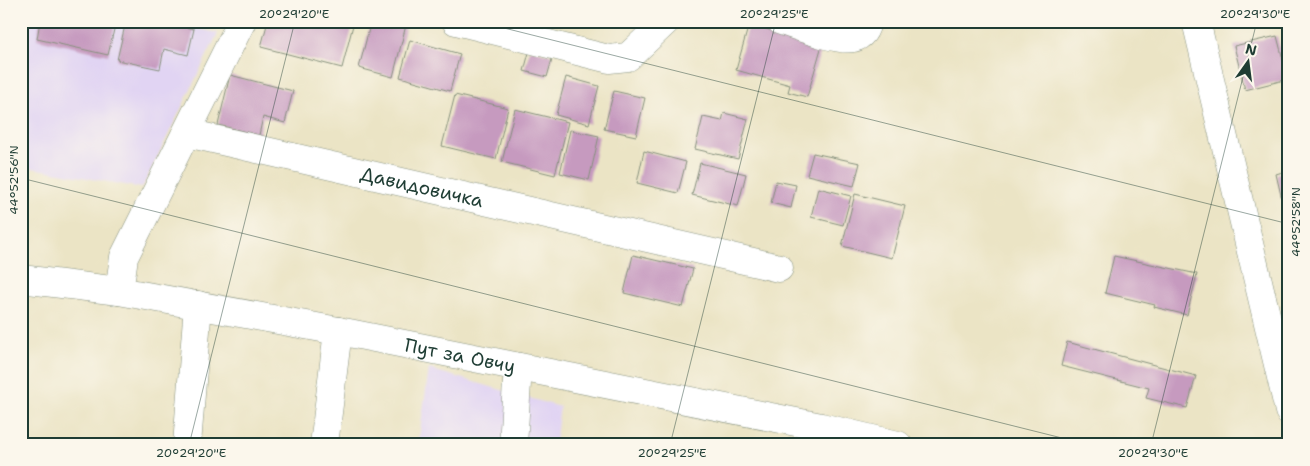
<svg xmlns="http://www.w3.org/2000/svg" width="1310" height="466" viewBox="0 0 1310 466" font-family="'Shantell Sans',sans-serif">
<rect width="100%" height="100%" fill="#fbf7ec"/>
<filter id="ink" filterUnits="userSpaceOnUse"><feTurbulence type="fractalNoise" baseFrequency=".02" numOctaves="2"/><feDisplacementMap in="SourceGraphic" scale="10" xChannelSelector="R" yChannelSelector="G"/><feConvolveMatrix kernelMatrix="1 2 1 2 8 2 1 2 1" color-interpolation-filters="sRGB"/></filter>
<filter id="wash" filterUnits="userSpaceOnUse"><feTurbulence type="fractalNoise" baseFrequency=".0096" numOctaves="4" result="noise"/><feDisplacementMap in="SourceGraphic" scale="20" xChannelSelector="R" yChannelSelector="G"/><feGaussianBlur stdDeviation="1.12" result="paint"/><feColorMatrix in="noise" values="0 0 0 0 0 0 0 0 0 0 0 0 0 0 0 0 0 1.4 0 .05"/><feComposite in="paint" operator="in"/></filter>
<g filter="url(#wash)">
<rect width="100%" height="100%" fill="#ebe4c5"/>
<g fill="#e1d4f3">
<path d="M21,21H159L218,33L142,188L21,166Z"/>
<path d="M429,369L560,407L555,445H418Z"/>
</g>
<g id="blocks">
<g fill="#c69abf">
<path d="M40,21H116L108,55L37,39Z"/>
<path d="M126,21H159L194,29L188,55L164,49L160,69L117,60Z"/>
<path d="M268,21H339L353,25L342,68L261,47Z"/>
<path d="M371,21H391L406,25L393,77L359,68Z"/>
<path d="M749,24L822,45L807,97L788,92L790,85L736,70Z"/>
<path d="M1277,36L1288,79L1245,90L1234,46Z"/>
<path d="M410,40L460,54L450,91L400,77Z"/>
<path d="M530,49L553,56L547,77L524,71Z"/>
<path d="M230,75L293,91L285,123L263,117L259,135L218,125Z"/>
<path d="M566,77L599,86L589,124L556,115Z"/>
<path d="M614,91L645,98L636,136L604,129Z"/>
<path d="M455,95L508,108L496,159L442,146Z"/>
<path d="M515,109L568,122L555,175L502,162Z"/>
<path d="M724,113L748,119L738,159L695,149L703,117L722,121Z"/>
<path d="M570,130L599,136L589,180L560,173Z"/>
<path d="M644,151L686,162L678,193L637,183Z"/>
<path d="M813,153L860,163L854,186L807,175Z"/>
<path d="M700,163L746,174L738,206L692,195Z"/>
<path d="M1289,170V225H1288L1276,174Z"/>
<path d="M776,181L796,185L791,208L771,203Z"/>
<path d="M818,188L851,196L843,225L811,217Z"/>
<path d="M855,194L905,206L892,258L842,246Z"/>
<path d="M633,255L693,269L683,307L624,293Z"/>
<path d="M1114,256L1197,274L1187,315L1154,307L1155,305L1105,293Z"/>
<path d="M1067,342L1196,376L1187,408L1146,398L1149,388L1061,366Z"/>
</g>
</g>
</g>
<g filter="url(#ink)">
<use href="#blocks" fill-opacity="0" stroke="#85907c" stroke-width="1"/>
<g fill="none" stroke-linecap="round" stroke-linejoin="round">
<defs>
<g id="minor">
<path d="M456,21L609,59L628,57L666,21"/>
<path d="M781,21C797,26 840,42 853,38C862,36 866,29 867,21"/>
<path d="M1196,21L1289,411"/>
<path id="s1" d="M187,133L779,268"/>
<path id="s2" d="M21,279L119,291L349,333L821,427L898,445"/>
<path d="M119,291L124,257L242,21"/>
<path d="M187,445L198,305"/>
<path d="M324,445L338,331"/>
<path d="M513,445L518,367"/>
</g>
</defs>
<use href="#minor" stroke="#85907c" stroke-width="29"/>
<use href="#minor" stroke="#fff" stroke-width="28"/>
</g>
</g>
<path fill="none" stroke="#1f3d34" stroke-width="1" stroke-opacity="0.45" d="M476,21L1289,224M21,178L1090,445M189,445L295,21M670,445L776,21M1151,445L1257,21"/>
<g text-anchor="middle" dominant-baseline="central" stroke-width="4" stroke-linejoin="round" paint-order="stroke">
<g font-size="19" fill="#1f3d34" stroke="#fbf7ec">
<text stroke="none"><textPath href="#s1" startOffset="241">Давидовичка</textPath></text>
<text stroke="none"><textPath href="#s2" startOffset="446">Пут за Овчу</textPath></text>
</g>
</g>
<rect width="1310" height="466" fill="none" stroke="#fbf7ec" stroke-width="55"/>
<g transform="translate(1248 62) rotate(14)" stroke="#fbf7ec" stroke-width="4" paint-order="stroke">
<path d="M0-4L9 19L0 12L-9 19Z" fill="#1f3d34"/>
<text y="-8" font-size="14" font-weight="bold" text-anchor="middle" fill="#1f3d34">N</text>
</g>
<rect x="28" y="28" width="1254" height="410" fill="none" stroke="#1f3d34" stroke-width="2"/>
<g font-size="12" text-anchor="middle" fill="#1f3d34">
<text x="294" y="18">20°29'20"E</text>
<text x="774" y="18">20°29'25"E</text>
<text x="1255" y="18">20°29'30"E</text>
<text transform="translate(14 180) rotate(-90)" y="4">44°52'56"N</text>
<text transform="translate(1296 222) rotate(-90)" y="4">44°52'58"N</text>
<text x="191" y="457">20°29'20"E</text>
<text x="672" y="457">20°29'25"E</text>
<text x="1153" y="457">20°29'30"E</text>
</g>
</svg>
